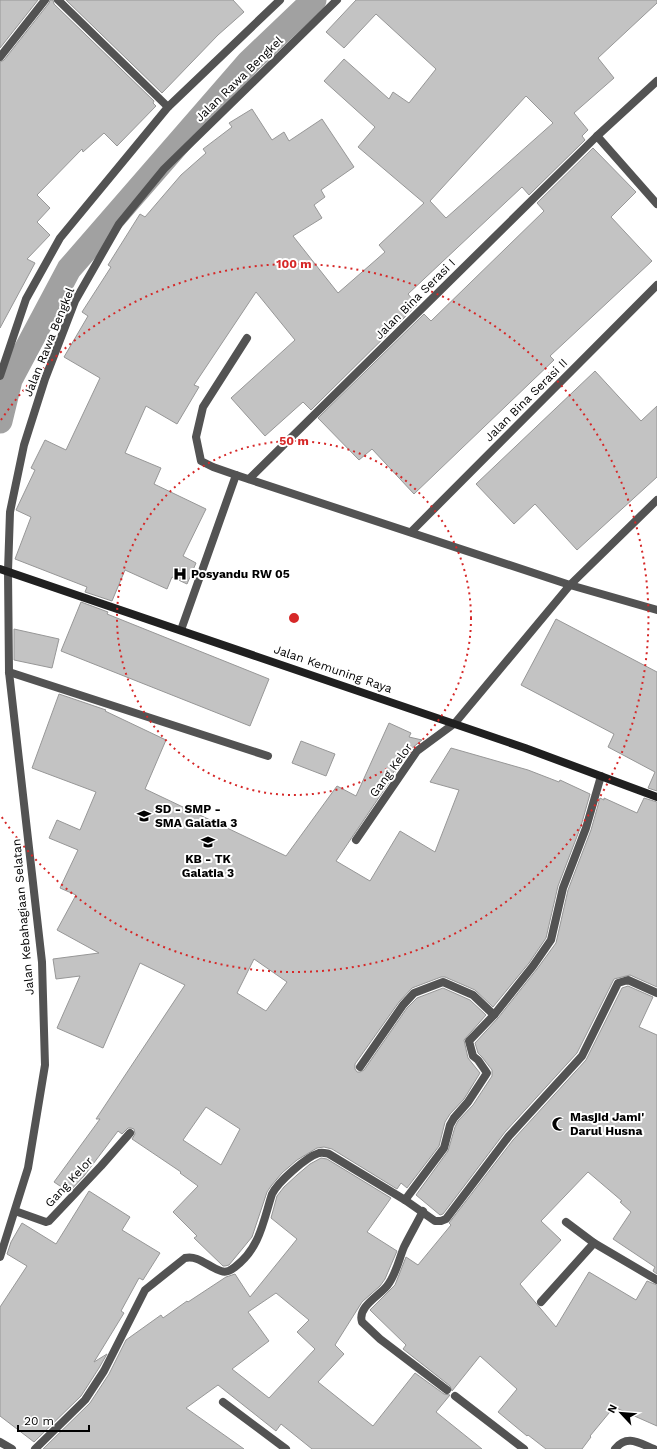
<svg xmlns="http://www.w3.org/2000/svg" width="657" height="1449" viewBox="0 0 657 1449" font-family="'Work Sans',sans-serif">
<rect width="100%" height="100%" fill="#fff"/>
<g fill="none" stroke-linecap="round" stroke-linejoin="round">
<path stroke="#a1a1a1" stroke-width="25" d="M0,421L10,380L69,269L249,62L314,0"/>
</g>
<g fill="#c3c3c3" stroke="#979797" fill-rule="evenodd">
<path d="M0,0H38L0,48Z"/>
<path d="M50,0H53L54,4L154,101L153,103L156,106L117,146L104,133L83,152L82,149L37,195L50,208L37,222L50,235L27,259L35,263L0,328V62L4,60L49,3Z"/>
<path d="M66,0H233L244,12L218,35L162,93Z"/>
<path d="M356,0H657V3L598,58L614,78L574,113L588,130L582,136L585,140L529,195L522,187L408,294L417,305L311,410L303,402L265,436L231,398L295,340L256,292L194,385L199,387L177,424L146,406L125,453L161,468L154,484L206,509L183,556L196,563L187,584L172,577L167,589L125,570L112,601L85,592L87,587L15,559L31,517L16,510L35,470L31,468L45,440L66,450L100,378L64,357L88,316L82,312L111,267L108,265L140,214L145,217L181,175L206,153L203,149L232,127L229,123L252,109L272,140L284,132L289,141L322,119L354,167L321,190L325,197L314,205L322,218L293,236L338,293L385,252L379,245L424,203L358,147L375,127L324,81L344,59L389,99L393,92L409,103L436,69L376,14L344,48L326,32ZM526,96L553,123L446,218L430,201Z"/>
<path d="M593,148L636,192L611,217L652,261L550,356L554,360L414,494L372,449L359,460L318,418L424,314L431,321L544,211L537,203Z"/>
<path d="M595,371L641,421L657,406V477L577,550L535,504L514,524L476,484Z"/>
<path d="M81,602L108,612L107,614L269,679L250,726L61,651Z"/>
<path d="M556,619L657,672V791L648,788L655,772L608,747L614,734L521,685Z"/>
<path d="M14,629L59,639L52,668L14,660Z"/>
<path d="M59,694L106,710L105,711L166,740L145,789L286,856L337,786L356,796L389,723L411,733L409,737L422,740L412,748L396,772L394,771L388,784L336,861L370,881L400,831L435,852L459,790L430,782L451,748L528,770L559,782L560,780L590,794L581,826L558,886L546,938L529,963L493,1007L475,990L445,977H441L412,988L399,1002L355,1064V1069L357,1072H360L364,1070L407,1008L417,998L443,988L470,1000L486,1015L464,1040L468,1058L480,1073L464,1099L450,1114L445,1122L439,1146L407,1188L401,1183L397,1189L332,1149L324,1147L317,1148L297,1160L282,1173L271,1186L267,1192L252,1237L229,1265L225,1266H223L194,1238L197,1236L173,1212L198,1186L180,1173L181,1172L132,1139L135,1134L134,1129L131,1128H128L122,1134L118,1131L84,1176L69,1192L54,1182L100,1119H96L185,985L140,963L103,1048L57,1028L80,976L56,979L53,959L99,953L57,930L76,895L60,888L78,850L49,838L57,820L80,830L96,792L32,768ZM254,959L287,982L266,1011L237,993ZM206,1107L240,1129L221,1165L183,1140Z"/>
<path d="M301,741L335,754L326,776L292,763Z"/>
<path d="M600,798L604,800V798L637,813L644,798L657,802V987L630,975L614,979L577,1053L505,1132L443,1214L440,1215L416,1195L448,1151L455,1127L458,1121L473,1105L492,1076V1070L482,1057L478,1053L475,1043L498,1018L537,969L556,943L568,890L591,830Z"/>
<path d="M628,986L653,997L639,1027L657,1035V1274L653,1271L655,1267L613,1239L631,1212L620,1202L622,1201L588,1172L541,1221L561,1240L520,1284L556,1327L589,1272L636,1300L647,1281L657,1285V1426L614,1407L590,1436L591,1437L582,1449H546L528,1435L527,1436L498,1412L517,1389L480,1356L452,1391L450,1386L403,1349L406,1345L370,1310L395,1285L406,1257L418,1265L451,1225L449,1223L513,1140L586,1060L622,988Z"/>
<path d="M321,1158L327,1159L391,1198L367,1232L397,1251L385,1279L380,1286L362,1302L335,1345L344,1354L318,1382L373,1426L415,1373L444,1394L450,1395L436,1412L482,1449H312L281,1424L276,1431L218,1385L186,1408L244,1449H43L90,1403L109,1374L126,1340L161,1315L163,1318L187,1301L188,1302L226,1277L235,1274L250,1297L297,1239L271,1218L277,1196L284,1187L297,1175L310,1164ZM276,1293L309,1320L297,1332L315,1349L269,1398L232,1369L269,1341L248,1312Z"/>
<path d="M89,1191L130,1217L122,1230L160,1253L143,1280L139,1278L121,1311L124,1313L94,1362L107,1354L99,1368L81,1396L34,1442L0,1416V1307L27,1266L7,1254L11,1242L22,1223L56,1244Z"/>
</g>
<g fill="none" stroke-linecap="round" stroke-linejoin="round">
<g stroke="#535353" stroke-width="8">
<path d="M597,136L657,81"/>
<path d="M570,585L657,610"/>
<path d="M9,672L268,756"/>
</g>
<g stroke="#535353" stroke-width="8">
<path d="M58,0L168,107"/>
<path d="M0,57L45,0"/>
<path d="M247,338L203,407L196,437L201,461L213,467L236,475L570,585"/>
<path d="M0,376L26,299L60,238L168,107L280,0"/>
<path d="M249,479L597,136L657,204"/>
<path d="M411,532L657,285"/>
<path d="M181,630L236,475"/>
<path d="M356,840L417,751L455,723L570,585L657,500"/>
<path d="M360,1067L403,1005L414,993L443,982L473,995L494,1015"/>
<path d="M405,1200L444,1148L450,1125L454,1118L468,1102L487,1073L478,1060L473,1056L469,1041L494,1015L533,966L551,940L563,888L586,828L601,776"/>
<path d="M15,1211L46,1222L49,1221L101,1166L130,1133"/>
<path d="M423,1211C417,1223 410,1235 404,1247C399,1259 396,1275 387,1286C379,1296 357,1307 362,1322L380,1339L447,1390"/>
<path d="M566,1222L594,1243L657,1280"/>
<path d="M0,1257L28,1168L45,1065L42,962L9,672L8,571L10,512L24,445L45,379L75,301L119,224L164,169L337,0"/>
<path d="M541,1302L594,1243"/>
<path d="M455,1396L524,1449"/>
<path d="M223,1402L286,1449"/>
<path d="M0,1442L12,1449"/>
<path d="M35,1449L85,1400L104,1371L145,1290L185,1258C199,1255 208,1267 221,1271C227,1273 231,1270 235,1267C260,1248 263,1222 272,1194C278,1182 306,1157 319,1153C323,1152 325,1153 329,1154L405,1200L435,1221H441L446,1219L509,1136L582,1056L618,983L628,980L657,993"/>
<path d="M615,1449C627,1434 639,1443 654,1449"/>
</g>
<path stroke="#202020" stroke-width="8" d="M0,569L525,748L657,797"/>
</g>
<g fill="none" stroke="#d62828" stroke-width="2" stroke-dasharray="2 4">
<circle cx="294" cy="618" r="177"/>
<path d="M1 420A354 354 0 1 1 1 816"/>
</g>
<defs>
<symbol id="hospital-bare" viewBox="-9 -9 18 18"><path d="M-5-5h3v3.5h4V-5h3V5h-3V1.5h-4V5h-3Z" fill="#000" stroke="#fff" stroke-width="2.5" paint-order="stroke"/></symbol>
<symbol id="school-bare" viewBox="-9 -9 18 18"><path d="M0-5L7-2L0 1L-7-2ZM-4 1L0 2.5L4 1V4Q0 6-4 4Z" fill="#000" stroke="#fff" stroke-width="2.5" paint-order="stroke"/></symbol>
<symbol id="mosque-bare" viewBox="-9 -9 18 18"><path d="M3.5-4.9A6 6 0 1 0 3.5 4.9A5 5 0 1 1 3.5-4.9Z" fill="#000" stroke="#fff" stroke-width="2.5" paint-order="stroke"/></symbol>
</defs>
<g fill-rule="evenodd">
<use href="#hospital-bare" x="170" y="564" width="20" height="20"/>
<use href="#school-bare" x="134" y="806" width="20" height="20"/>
<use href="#school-bare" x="198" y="832" width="20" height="20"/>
<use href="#mosque-bare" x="549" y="1114" width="20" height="20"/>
</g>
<g text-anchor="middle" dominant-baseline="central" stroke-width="4" stroke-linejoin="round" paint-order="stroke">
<g font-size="12" fill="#000" stroke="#fff">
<text transform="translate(239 79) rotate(-44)">Jalan Rawa Bengkel</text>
<text transform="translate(415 299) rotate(-45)">Jalan Bina Serasi I</text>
<text transform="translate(49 342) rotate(-68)">Jalan Rawa Bengkel</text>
<text transform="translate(526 400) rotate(-45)">Jalan Bina Serasi II</text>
<text transform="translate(333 669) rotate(19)">Jalan Kemuning Raya</text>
<text transform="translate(391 770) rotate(-54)">Gang Kelor</text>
<text transform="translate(23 917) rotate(-95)">Jalan Kebahagiaan Selatan</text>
<text transform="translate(69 1182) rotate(-47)">Gang Kelor</text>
</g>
<g font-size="12" font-weight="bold" fill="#000" stroke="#fff" text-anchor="start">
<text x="191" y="574">Posyandu RW 05</text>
<text x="155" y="809">SD - SMP -<tspan x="155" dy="14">SMA Galatia 3</tspan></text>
<text x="208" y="859" text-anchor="middle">KB - TK<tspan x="208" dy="14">Galatia 3</tspan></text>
<text x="570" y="1117">Masjid Jami'<tspan x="570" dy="14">Darul Husna</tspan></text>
</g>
</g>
<circle cx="294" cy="618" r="6" fill="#d62828" stroke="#fff" stroke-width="2"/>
<g font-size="12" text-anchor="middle" font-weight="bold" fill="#d62828" stroke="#fff" stroke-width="4" stroke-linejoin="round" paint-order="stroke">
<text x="294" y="268">100 m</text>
<text x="294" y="445">50 m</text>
</g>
<g transform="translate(621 1413) rotate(296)" stroke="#ffffff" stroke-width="3" paint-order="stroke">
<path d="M0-3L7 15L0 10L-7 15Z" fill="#000000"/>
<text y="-6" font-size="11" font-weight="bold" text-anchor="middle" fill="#000000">N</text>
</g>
<path d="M18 1425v6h71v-6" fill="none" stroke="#000000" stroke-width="2"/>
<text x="24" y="1425" font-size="12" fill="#000000" stroke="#ffffff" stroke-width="3" paint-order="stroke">20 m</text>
</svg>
